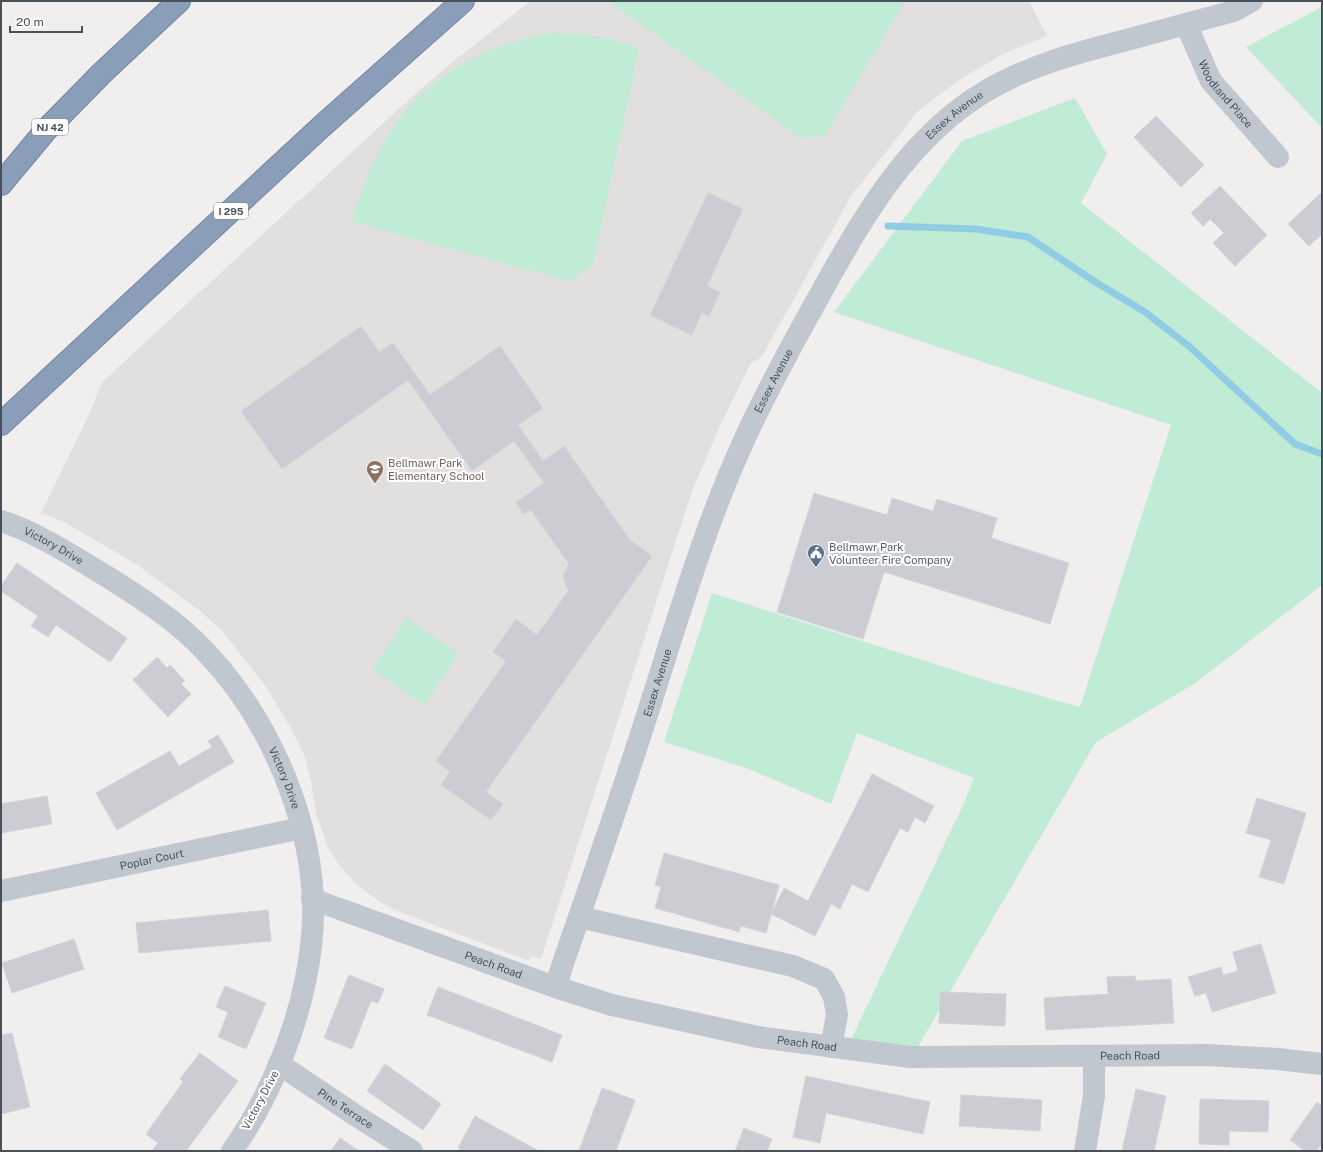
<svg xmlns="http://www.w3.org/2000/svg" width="1323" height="1152" viewBox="0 0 1323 1152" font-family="'Public Sans',sans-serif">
<rect width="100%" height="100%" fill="#f1eeee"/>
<path fill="#e2e0df" d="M531,1H1029L1047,36L1003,54L961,79L918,111L861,184L854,191L764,353L759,359L751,363L719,428L692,491L541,959L530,956L529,961L395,910L377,900L356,884L339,865L327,845L316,814L311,781L305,757L289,725L266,687L224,633L200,611L136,564L62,521L41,513L88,417L102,382L415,94L461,55Z"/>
<g fill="#c0ebd4">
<path d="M608,1H905L825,136L801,138Z"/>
<path d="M1322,7V128L1246,47Z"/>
<path d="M550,33C583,34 609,36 639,49L593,264L570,281L352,222C371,151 405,92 473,59C481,55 489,50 497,47C515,41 533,37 550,33Z"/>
<path d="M1075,98L1107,154L1081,203L1322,393V585L1194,684L1096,742L913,1055L845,1052L964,803L974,778L857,733L831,804L746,768L664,742L712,593L991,682L1080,707L1171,425L834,312L962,141Z"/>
<path d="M407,618L459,654L424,705L372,669Z"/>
</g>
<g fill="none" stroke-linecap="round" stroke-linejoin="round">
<path stroke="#90cde5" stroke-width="7" d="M888,226L976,229L1028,237L1097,283L1145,312L1190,347L1295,444L1322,454"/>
</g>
<g fill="#cccdd3" stroke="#d3d4d9">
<path d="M1156,116L1204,165L1181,187L1134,137Z"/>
<path d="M1220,186L1267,235L1235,266L1213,243L1224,233L1210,219L1203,226L1191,213Z"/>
<path d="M1322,192V234L1309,246L1288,224Z"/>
<path d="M708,193L743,209L707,286L720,292L709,316L702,312L692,335L650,315Z"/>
<path d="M361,326L379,352L393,343L430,395L500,346L543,408L518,425L543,461L564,446L630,540L652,556L486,792L503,804L491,820L441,785L450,772L436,761L506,661L493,652L516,619L537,635L569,590L566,586L563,576L569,564L531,510L524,514L516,502L544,483L514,441L472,471L408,380L282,469L241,411Z"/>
<path d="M814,493L887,515L892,498L933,511L937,499L997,518L991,538L1069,563L1050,624L884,572L863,639L777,612Z"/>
<path d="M17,563L127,638L110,662L56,625L48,637L31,626L38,616L1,591V586Z"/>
<path d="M157,657L167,668L170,665L185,681L181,684L191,694L168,717L133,680Z"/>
<path d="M218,735L234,762L117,830L96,793L170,751L179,766L212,747L208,741Z"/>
<path d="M872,774L934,806L925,823L915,817L908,832L900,828L868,892L852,884L840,909L831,904L815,936L771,914L784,888L808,901Z"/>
<path d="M47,796L52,824L1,833V804Z"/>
<path d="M1257,798L1306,813L1284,884L1259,877L1271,840L1246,833Z"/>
<path d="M664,853L779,885L766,933L741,926L739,932L655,908L661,887L655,885Z"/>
<path d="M268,910L271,941L139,953L136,923Z"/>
<path d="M74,939L84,969L12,993L2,963Z"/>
<path d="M1261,944L1276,993L1212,1012L1206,993L1195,996L1188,977L1221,967L1223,975L1238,971L1233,952Z"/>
<path d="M349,975L384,989L378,1003L371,1001L352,1049L324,1038Z"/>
<path d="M1135,976L1136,981L1171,979L1174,1023L1046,1030L1044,998L1108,994L1107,977Z"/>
<path d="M225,986L266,1003L246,1049L218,1037L228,1012L216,1007Z"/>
<path d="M438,987L562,1035L552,1062L427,1015Z"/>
<path d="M940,992L1006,994L1005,1026L939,1023Z"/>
<path d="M12,1033L30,1107L1,1114V1035Z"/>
<path d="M200,1053L238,1081L186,1151H152L158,1143L146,1134L183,1082L180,1079Z"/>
<path d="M385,1064L441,1104L423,1130L367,1091Z"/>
<path d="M806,1076L930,1102L923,1134L826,1113L820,1143L793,1137Z"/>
<path d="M602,1088L635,1100L616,1151H579Z"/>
<path d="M1136,1089L1166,1096L1154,1151H1122Z"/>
<path d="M961,1095L1042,1100L1040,1131L959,1126Z"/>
<path d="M1200,1099L1269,1101L1268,1132L1229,1131V1145L1199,1144Z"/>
<path d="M1317,1102L1322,1106V1144L1316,1151H1305L1290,1140Z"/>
<path d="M475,1116L539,1151H463L458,1148Z"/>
<path d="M744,1128L772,1139L767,1151H735Z"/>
<path d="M340,1138L359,1151H331Z"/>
</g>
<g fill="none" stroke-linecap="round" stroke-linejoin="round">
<defs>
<g id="highway">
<path d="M1,184L46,130L102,73L179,1"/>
<path d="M1,424L321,127L463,1"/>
</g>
</defs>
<use href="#highway" stroke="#7588a5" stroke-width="24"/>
<g stroke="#c0c7cf" stroke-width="22">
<path id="s1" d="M1186,24L1211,81L1278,157"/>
<path id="s2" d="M1,521C38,533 73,556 106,576C138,596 171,617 198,644C273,718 324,840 311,946C303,1016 273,1093 232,1151"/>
<path id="s3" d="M1,891L302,828"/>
<path id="s4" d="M312,899L555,987L612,1005L758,1037L910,1057L1208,1055L1278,1059L1322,1064"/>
<path d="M579,917L793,966L824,979L834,997L837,1015L831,1047"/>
<path id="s5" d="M555,987C586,896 618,806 647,715C677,622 704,527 745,438C768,388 795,339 822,291C863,216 910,136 986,91C1028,66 1076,53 1123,41C1160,31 1197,21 1234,11L1252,1"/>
<path id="s6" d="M279,1064L355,1115L412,1151"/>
<path d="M1085,1151L1094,1096V1057"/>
</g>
<use href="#highway" stroke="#8a9db9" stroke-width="22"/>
</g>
<defs>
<symbol id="school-pin" viewBox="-11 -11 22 30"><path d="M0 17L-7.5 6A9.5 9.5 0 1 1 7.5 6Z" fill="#8d6e63" stroke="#fff"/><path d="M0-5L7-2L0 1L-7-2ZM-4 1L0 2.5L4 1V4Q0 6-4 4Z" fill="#fff"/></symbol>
<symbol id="civic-pin" viewBox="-11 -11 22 30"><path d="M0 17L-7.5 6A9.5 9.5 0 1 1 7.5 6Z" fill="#5c6f8a" stroke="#fff"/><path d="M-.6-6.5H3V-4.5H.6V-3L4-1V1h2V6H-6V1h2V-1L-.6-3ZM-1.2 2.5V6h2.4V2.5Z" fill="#fff"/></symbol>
</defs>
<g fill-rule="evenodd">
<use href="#school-pin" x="365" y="459" width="20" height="27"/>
<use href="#civic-pin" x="806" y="543" width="20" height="27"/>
</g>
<g text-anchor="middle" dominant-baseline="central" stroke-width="4" stroke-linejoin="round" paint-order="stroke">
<g fill="#fff" stroke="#7f848c" stroke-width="1">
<rect x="32" y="119" width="36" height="16" rx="3"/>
<rect x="214" y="203" width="34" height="16" rx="3"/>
</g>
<g font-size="10" font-weight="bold" fill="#48505a">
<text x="50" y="127">NJ 42</text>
<text x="231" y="211">I 295</text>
</g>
<g font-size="11" fill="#48505a" stroke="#fff">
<text stroke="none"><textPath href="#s1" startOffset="81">Woodland Place</textPath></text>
<text stroke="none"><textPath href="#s5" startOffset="969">Essex Avenue</textPath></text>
<text stroke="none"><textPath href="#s5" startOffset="645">Essex Avenue</textPath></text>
<text stroke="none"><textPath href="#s2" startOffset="58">Victory Drive</textPath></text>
<text stroke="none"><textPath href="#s5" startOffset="321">Essex Avenue</textPath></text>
<text stroke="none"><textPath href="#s2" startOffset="394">Victory Drive</textPath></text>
<text stroke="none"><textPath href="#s3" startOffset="154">Poplar Court</textPath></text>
<text stroke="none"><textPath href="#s4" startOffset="193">Peach Road</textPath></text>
<text stroke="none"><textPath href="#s4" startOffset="517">Peach Road</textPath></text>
<text stroke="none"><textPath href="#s4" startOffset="841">Peach Road</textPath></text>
<text transform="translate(260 1100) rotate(-62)">Victory Drive</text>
<text stroke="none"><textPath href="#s6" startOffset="80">Pine Terrace</textPath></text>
</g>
<g font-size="11" fill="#785e54" stroke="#fff" text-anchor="start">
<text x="388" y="463">Bellmawr Park<tspan x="388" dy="13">Elementary School</tspan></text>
</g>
<g font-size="11" fill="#4e5e75" stroke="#fff" text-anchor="start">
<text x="829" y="547">Bellmawr Park<tspan x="829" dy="13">Volunteer Fire Company</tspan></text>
</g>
</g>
<rect width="1323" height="1152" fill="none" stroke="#48505a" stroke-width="4"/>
<path d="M10 26v6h72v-6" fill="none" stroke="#48505a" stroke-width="2"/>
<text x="16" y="26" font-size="12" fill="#48505a" stroke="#ffffff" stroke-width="3" paint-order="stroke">20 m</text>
</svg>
